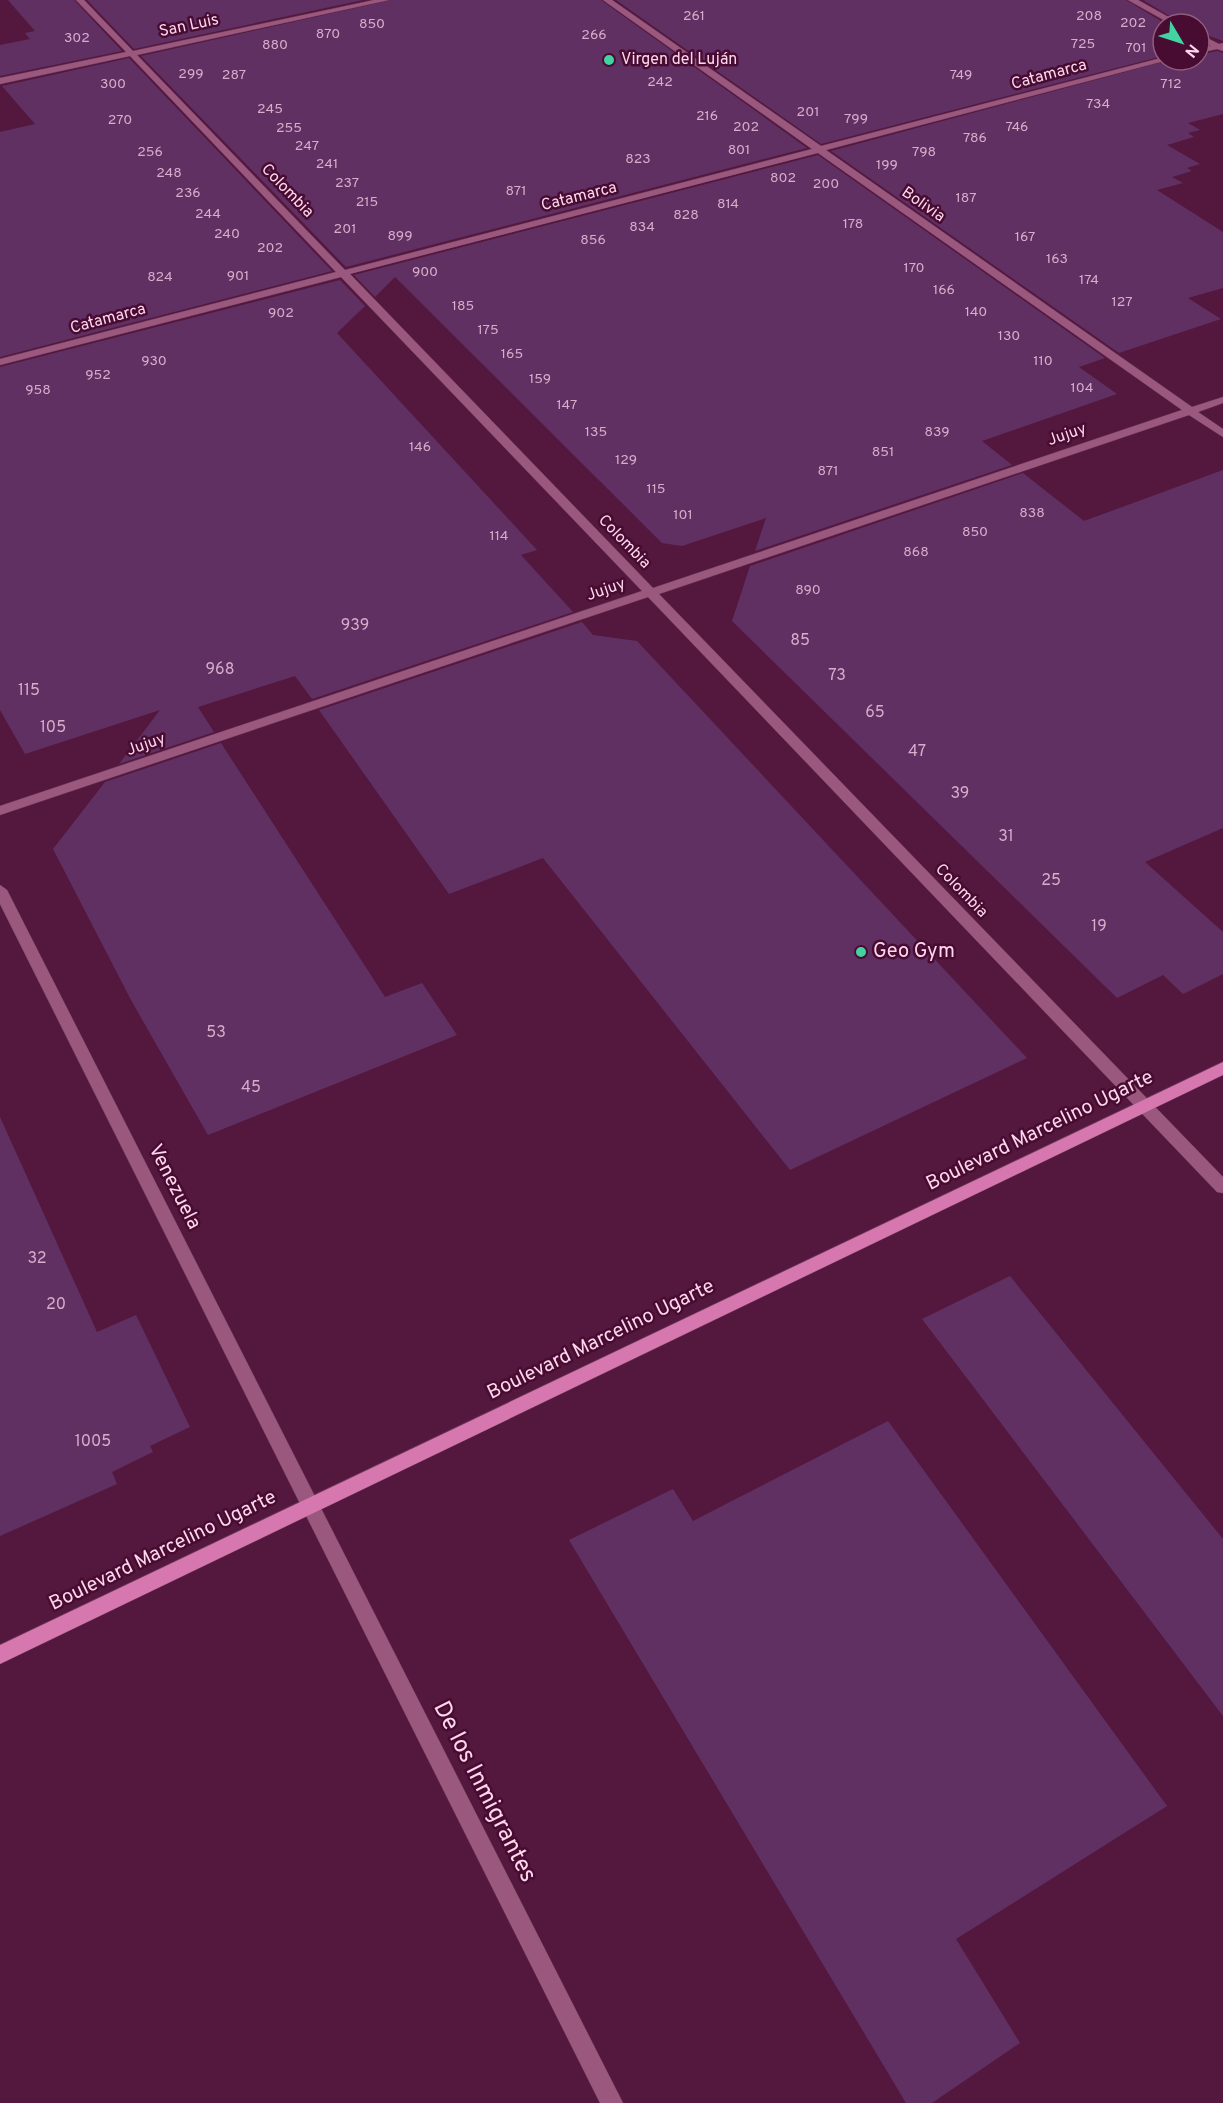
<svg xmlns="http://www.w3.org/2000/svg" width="1223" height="2103" viewBox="0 0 1223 2103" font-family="Overpass,sans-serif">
<rect width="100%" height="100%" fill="#54183e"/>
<g fill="#603063">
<path d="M8,0H74L122,51L0,76V45L30,39L25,33L35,31Z"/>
<path d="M87,0H363L134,49Z"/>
<path d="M391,0H601L807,148L346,267L141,56Z"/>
<path d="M616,0H1126L1166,24H1163V56L821,144Z"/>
<path d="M1143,0H1223V41L1199,32V24H1183Z"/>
<path d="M1217,51L1223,53V114L1188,123L1200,130L1188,133L1194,137L1167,145L1200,164L1187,168L1192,171L1172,177L1183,183L1157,190L1223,232V288L1188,298L1221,319L1119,353L831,151L1170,60H1199V55Z"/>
<path d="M129,58L332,271L0,357V132L35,124L2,86Z"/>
<path d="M818,155L1105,358L1079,367L1117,394L982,441L1012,465L755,551L766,518L682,546L662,543L395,277L375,297L354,275Z"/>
<path d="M340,280L365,306L337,333L537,550L521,555L573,612L312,699L295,676L198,707L214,732L119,764L160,710L25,754L0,710V367Z"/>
<path d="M1223,470V828L1145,862L1223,932V974L1183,994L1163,975L1117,998L732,621L750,566L1023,473L1084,521Z"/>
<path d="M582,622L593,635L637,641L1027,1058L790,1170L543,858L449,894L319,710Z"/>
<path d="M221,743L385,997L422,983L457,1035L208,1135L131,1000L53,849L105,782Z"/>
<path d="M0,1117L97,1332L136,1315L190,1427L150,1446L153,1452L112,1472L117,1484L0,1536Z"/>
<path d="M1010,1276L1223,1539V1716L922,1319Z"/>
<path d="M888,1421L1167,1806L956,1939L1020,2043L932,2103H906L569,1540L673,1489L693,1521Z"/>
</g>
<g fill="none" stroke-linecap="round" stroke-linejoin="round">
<defs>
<g id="minor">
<path d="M76,0H84L133,51L374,0H389L137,55L345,270L812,149L603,0H612L821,146L1161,58L1168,60L826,150L1192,407L1223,397V403L1198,412L1223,429V437L1189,415L659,594L1223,1177V1193L1217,1192L648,597L0,815V806L642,591L341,277L0,365V359L336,272L130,56L0,84V78L126,52ZM818,153L1182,410L653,588L350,274Z"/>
<path d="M1128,0H1138L1181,24H1171Z"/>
<path d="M1199,34L1219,44L1223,43V51L1217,49L1199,53V49L1211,46L1199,39Z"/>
<path d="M0,885L7,890L623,2103H600L0,904Z"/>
</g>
<path id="major" d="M1223,1062V1075L0,1664V1645Z"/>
</defs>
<use href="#minor" stroke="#6b3858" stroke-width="1"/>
<use href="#major" stroke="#6b3858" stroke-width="1"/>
<use href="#minor" fill="#9a587e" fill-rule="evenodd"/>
<use href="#major" fill="#d678af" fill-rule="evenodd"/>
</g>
<g fill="#41d4a1" stroke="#480c33" stroke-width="2">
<circle cx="609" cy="60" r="6"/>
<circle cx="861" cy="952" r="6"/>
</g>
<g text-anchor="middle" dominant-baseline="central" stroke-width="5" stroke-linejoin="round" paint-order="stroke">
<g font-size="14" fill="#d6adca">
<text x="694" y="16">261</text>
<text x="1089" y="16">208</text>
<text x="1133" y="23">202</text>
<text x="372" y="24">850</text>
<text x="328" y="34">870</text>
<text x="594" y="35">266</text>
<text x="77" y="38">302</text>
<text x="1083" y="44">725</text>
<text x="275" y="45">880</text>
<text x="1136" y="48">701</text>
<text x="191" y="74">299</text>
<text x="234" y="75">287</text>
<text x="961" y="75">749</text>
<text x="660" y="82">242</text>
<text x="113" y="84">300</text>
<text x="1171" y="84">712</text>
<text x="1098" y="104">734</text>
<text x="270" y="109">245</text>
<text x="808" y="112">201</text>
<text x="707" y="116">216</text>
<text x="856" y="119">799</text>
<text x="120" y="120">270</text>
<text x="746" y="127">202</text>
<text x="1017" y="127">746</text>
<text x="289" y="128">255</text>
<text x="975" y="138">786</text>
<text x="307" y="146">247</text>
<text x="739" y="150">801</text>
<text x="150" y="152">256</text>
<text x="924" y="152">798</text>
<text x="638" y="159">823</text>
<text x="327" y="164">241</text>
<text x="887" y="165">199</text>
<text x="169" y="173">248</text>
<text x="783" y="178">802</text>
<text x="347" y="183">237</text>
<text x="826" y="184">200</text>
<text x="516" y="191">871</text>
<text x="188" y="193">236</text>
<text x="966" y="198">187</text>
<text x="367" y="202">215</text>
<text x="728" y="204">814</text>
<text x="208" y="214">244</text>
<text x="686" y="215">828</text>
<text x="853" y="224">178</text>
<text x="642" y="227">834</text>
<text x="345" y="229">201</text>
<text x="227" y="234">240</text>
<text x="400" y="236">899</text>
<text x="1025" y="237">167</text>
<text x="593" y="240">856</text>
<text x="270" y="248">202</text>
<text x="1057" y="259">163</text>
<text x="914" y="268">170</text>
<text x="425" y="272">900</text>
<text x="238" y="276">901</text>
<text x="160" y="277">824</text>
<text x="1089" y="280">174</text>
<text x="944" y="290">166</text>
<text x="1122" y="302">127</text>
<text x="463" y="306">185</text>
<text x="976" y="312">140</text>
<text x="281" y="313">902</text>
<text x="488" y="330">175</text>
<text x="1009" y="336">130</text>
<text x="512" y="354">165</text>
<text x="154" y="361">930</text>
<text x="1043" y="361">110</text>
<text x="98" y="375">952</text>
<text x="540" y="379">159</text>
<text x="1082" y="388">104</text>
<text x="38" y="390">958</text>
<text x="567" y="405">147</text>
<text x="596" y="432">135</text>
<text x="937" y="432">839</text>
<text x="420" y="447">146</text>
<text x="883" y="452">851</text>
<text x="626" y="460">129</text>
<text x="828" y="471">871</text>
<text x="656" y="489">115</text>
<text x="1032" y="513">838</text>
<text x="683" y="515">101</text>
<text x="975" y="532">850</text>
<text x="499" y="536">114</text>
<text x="916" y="552">868</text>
<text x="808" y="590">890</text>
</g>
<g font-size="16" fill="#fed7ec" stroke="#480c33">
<text transform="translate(189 26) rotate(-12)">San Luis</text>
<text transform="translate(1049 75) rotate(-15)">Catamarca</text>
<text transform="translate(287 191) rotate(46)">Colombia</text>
<text transform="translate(579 197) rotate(-14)">Catamarca</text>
<text transform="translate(923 205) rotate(35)">Bolivia</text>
<text transform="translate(108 319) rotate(-15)">Catamarca</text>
<text transform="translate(1067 435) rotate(-19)">Jujuy</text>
<text transform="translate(624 542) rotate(46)">Colombia</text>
<text transform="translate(606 590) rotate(-19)">Jujuy</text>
<text transform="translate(146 745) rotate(-19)">Jujuy</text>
<text transform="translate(961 891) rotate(46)">Colombia</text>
</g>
<g font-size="16" fill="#fed7ec" stroke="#480c33" text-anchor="start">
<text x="621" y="60">Virgen del Luján</text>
</g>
<g font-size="16" fill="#d6adca">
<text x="355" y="626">939</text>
<text x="800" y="641">85</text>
<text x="220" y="670">968</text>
<text x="837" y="676">73</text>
<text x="29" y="691">115</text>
<text x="875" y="713">65</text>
<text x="53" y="728">105</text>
<text x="917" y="752">47</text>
<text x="960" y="794">39</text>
<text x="1006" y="837">31</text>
<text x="1051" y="881">25</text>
<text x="1099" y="927">19</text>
<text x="216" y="1033">53</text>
<text x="251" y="1088">45</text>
<text x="37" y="1259">32</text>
<text x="56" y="1305">20</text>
<text x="93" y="1442">1005</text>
</g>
<g font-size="20" fill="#fed7ec" stroke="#480c33" text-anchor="start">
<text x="873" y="952">Geo Gym</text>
</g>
<g font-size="20" fill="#fed7ec" stroke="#480c33">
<text transform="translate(1040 1131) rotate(-26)">Boulevard Marcelino Ugarte</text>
<text transform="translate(174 1187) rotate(63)">Venezuela</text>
<text transform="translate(601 1340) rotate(-26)">Boulevard Marcelino Ugarte</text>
<text transform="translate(163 1551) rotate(-26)">Boulevard Marcelino Ugarte</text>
</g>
<g font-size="24" fill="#fed7ec" stroke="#480c33">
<text transform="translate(484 1792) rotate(63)">De los Inmigrantes</text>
</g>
</g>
<g transform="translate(1181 42) rotate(129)"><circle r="28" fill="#480c33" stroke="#915d7d" stroke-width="1.5"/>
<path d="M0-4.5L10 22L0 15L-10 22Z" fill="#41d4a1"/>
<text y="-9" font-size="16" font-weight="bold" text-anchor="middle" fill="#fed7ec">N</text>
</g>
</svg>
